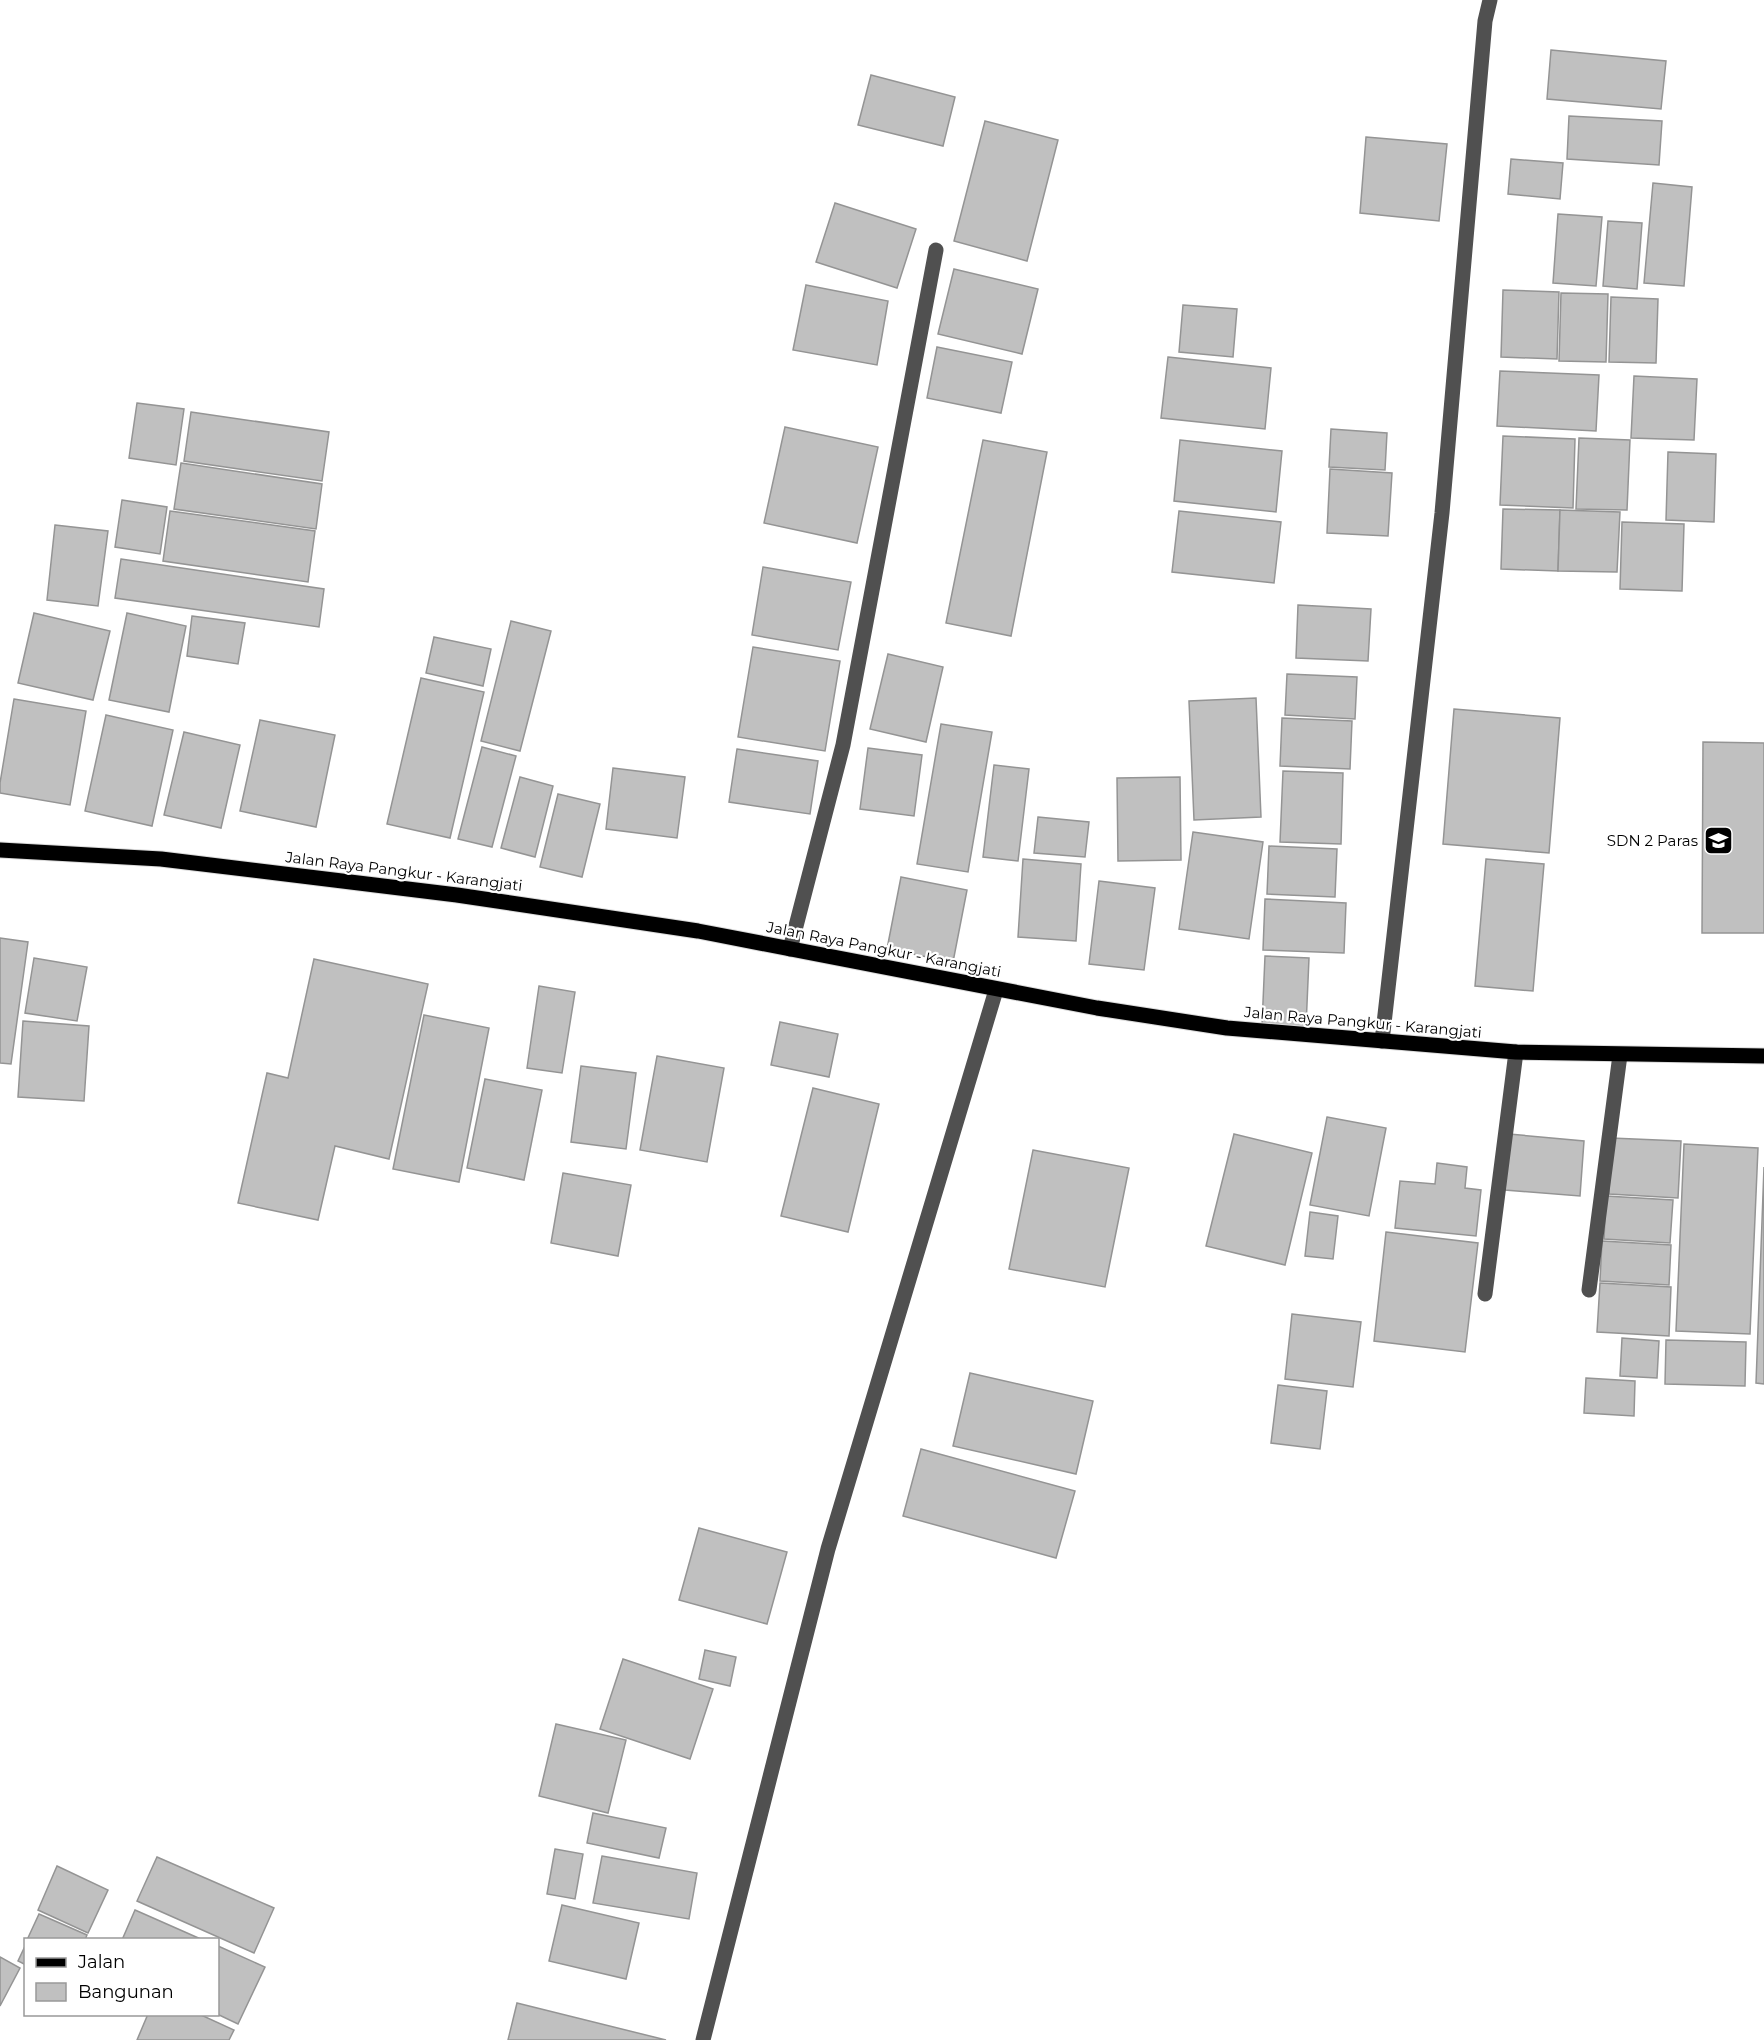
<svg xmlns="http://www.w3.org/2000/svg" width="1764" height="2040" viewBox="0 0 1764 2040" font-family="Montserrat,sans-serif">
<rect width="100%" height="100%" fill="#fff"/>
<g fill="#c0c0c0" stroke="#949494" stroke-width="1.5">
<path d="M1551,50L1666,61L1661,109L1547,99Z"/>
<path d="M871,75L955,97L943,146L858,125Z"/>
<path d="M1569,116L1662,121L1659,165L1567,159Z"/>
<path d="M985,121L1058,140L1027,261L954,241Z"/>
<path d="M1366,137L1447,144L1439,221L1360,213Z"/>
<path d="M1511,159L1563,163L1560,199L1508,194Z"/>
<path d="M1653,183L1692,187L1684,286L1644,283Z"/>
<path d="M835,203L916,229L897,288L816,262Z"/>
<path d="M1558,214L1602,217L1596,286L1553,283Z"/>
<path d="M1608,221L1642,223L1637,289L1603,286Z"/>
<path d="M954,269L1038,289L1022,354L938,334Z"/>
<path d="M806,285L888,301L877,365L793,350Z"/>
<path d="M1503,290L1559,292L1557,359L1501,357Z"/>
<path d="M1561,293L1608,294L1606,362L1559,361Z"/>
<path d="M1611,297L1658,299L1656,363L1609,362Z"/>
<path d="M1183,305L1237,309L1233,357L1179,352Z"/>
<path d="M937,347L1012,362L1001,413L927,398Z"/>
<path d="M1168,357L1271,368L1265,429L1161,418Z"/>
<path d="M1500,371L1599,375L1596,431L1497,426Z"/>
<path d="M1634,376L1697,379L1694,440L1631,438Z"/>
<path d="M137,403L184,409L176,465L129,458Z"/>
<path d="M191,412L329,432L322,481L184,461Z"/>
<path d="M785,427L878,447L857,543L764,523Z"/>
<path d="M1331,429L1387,433L1385,470L1329,467Z"/>
<path d="M1503,436L1575,439L1573,508L1500,505Z"/>
<path d="M1579,438L1630,440L1627,510L1576,509Z"/>
<path d="M983,440L1047,452L1011,636L946,623Z"/>
<path d="M1180,440L1282,451L1276,512L1174,501Z"/>
<path d="M1668,452L1716,454L1714,522L1666,520Z"/>
<path d="M181,463L322,484L316,529L174,509Z"/>
<path d="M1330,469L1392,473L1388,536L1327,533Z"/>
<path d="M122,500L167,507L160,554L115,547Z"/>
<path d="M1503,509L1560,510L1558,571L1501,569Z"/>
<path d="M1560,510L1620,512L1617,572L1558,571Z"/>
<path d="M170,511L315,531L308,582L163,561Z"/>
<path d="M1179,511L1281,522L1274,583L1172,572Z"/>
<path d="M1622,522L1684,524L1682,591L1620,589Z"/>
<path d="M55,525L108,531L98,606L47,600Z"/>
<path d="M121,559L324,589L319,627L115,598Z"/>
<path d="M763,567L851,582L838,650L752,635Z"/>
<path d="M1298,605L1371,609L1368,661L1296,658Z"/>
<path d="M34,613L110,631L93,700L18,683Z"/>
<path d="M127,613L186,626L169,712L109,700Z"/>
<path d="M192,616L245,623L238,664L187,656Z"/>
<path d="M511,621L551,631L520,751L481,741Z"/>
<path d="M434,637L491,649L483,686L426,673Z"/>
<path d="M753,647L840,661L825,751L738,737Z"/>
<path d="M888,654L943,667L926,742L870,729Z"/>
<path d="M1287,674L1357,677L1355,719L1285,715Z"/>
<path d="M421,678L484,692L450,838L387,824Z"/>
<path d="M1256,698L1261,817L1194,820L1189,701Z"/>
<path d="M14,699L86,711L70,805L0,793V783Z"/>
<path d="M1454,709L1560,718L1549,853L1443,844Z"/>
<path d="M106,715L173,730L152,826L85,811Z"/>
<path d="M1282,718L1352,721L1350,769L1280,766Z"/>
<path d="M260,720L335,735L316,827L240,811Z"/>
<path d="M941,724L992,732L968,872L917,864Z"/>
<path d="M184,732L240,745L221,828L164,815Z"/>
<path d="M1703,742L1764,743V933H1702Z"/>
<path d="M482,747L516,756L492,847L458,839Z"/>
<path d="M868,748L922,755L914,816L860,809Z"/>
<path d="M737,749L818,761L810,814L729,802Z"/>
<path d="M994,765L1029,769L1018,861L983,857Z"/>
<path d="M613,768L685,777L677,838L606,829Z"/>
<path d="M1283,771L1343,773L1341,844L1280,842Z"/>
<path d="M520,777L553,786L535,857L501,848Z"/>
<path d="M1180,777L1181,860L1118,861L1117,778Z"/>
<path d="M558,794L600,804L582,877L540,867Z"/>
<path d="M1038,817L1089,822L1085,857L1034,853Z"/>
<path d="M1193,832L1263,842L1249,939L1179,929Z"/>
<path d="M1269,846L1337,849L1335,897L1267,894Z"/>
<path d="M1023,859L1081,864L1076,941L1018,937Z"/>
<path d="M1486,859L1544,864L1533,991L1475,986Z"/>
<path d="M901,877L967,890L953,962L887,949Z"/>
<path d="M1099,881L1155,888L1144,970L1089,964Z"/>
<path d="M1265,899L1346,903L1344,953L1263,950Z"/>
<path d="M0,938L28,942L11,1064L0,1063Z"/>
<path d="M1265,956L1309,958L1306,1027L1262,1025Z"/>
<path d="M34,958L87,967L77,1021L25,1013Z"/>
<path d="M314,959L428,984L389,1159L335,1146L318,1220L238,1203L267,1073L288,1078Z"/>
<path d="M539,986L575,992L562,1073L527,1068Z"/>
<path d="M424,1015L489,1028L459,1182L393,1169Z"/>
<path d="M23,1021L89,1026L84,1101L18,1097Z"/>
<path d="M780,1022L838,1034L829,1077L771,1065Z"/>
<path d="M657,1056L724,1068L707,1162L640,1150Z"/>
<path d="M581,1066L636,1073L626,1149L571,1142Z"/>
<path d="M485,1079L542,1090L524,1180L467,1168Z"/>
<path d="M813,1088L879,1104L848,1232L781,1216Z"/>
<path d="M1327,1117L1386,1128L1369,1216L1310,1205Z"/>
<path d="M1234,1134L1312,1153L1285,1265L1206,1246Z"/>
<path d="M1509,1134L1584,1141L1580,1196L1505,1190Z"/>
<path d="M1611,1138L1681,1141L1678,1198L1609,1194Z"/>
<path d="M1684,1144L1758,1148L1750,1334L1676,1331Z"/>
<path d="M1033,1150L1129,1168L1105,1287L1009,1269Z"/>
<path d="M1437,1163L1467,1167L1465,1188L1481,1190L1476,1236L1395,1228L1400,1181L1435,1184Z"/>
<path d="M1764,1167V1384L1756,1383Z"/>
<path d="M563,1173L631,1185L618,1256L551,1243Z"/>
<path d="M1606,1196L1673,1200L1670,1243L1604,1239Z"/>
<path d="M1310,1212L1338,1216L1333,1259L1305,1256Z"/>
<path d="M1386,1232L1478,1243L1465,1352L1374,1341Z"/>
<path d="M1602,1241L1671,1245L1669,1285L1600,1281Z"/>
<path d="M1600,1283L1671,1287L1669,1336L1597,1332Z"/>
<path d="M1292,1314L1361,1322L1353,1387L1285,1379Z"/>
<path d="M1622,1338L1659,1341L1657,1378L1620,1376Z"/>
<path d="M1666,1340L1746,1342L1745,1386L1665,1384Z"/>
<path d="M970,1373L1093,1401L1076,1474L953,1446Z"/>
<path d="M1586,1378L1635,1381L1634,1416L1584,1413Z"/>
<path d="M1278,1385L1327,1391L1320,1449L1271,1443Z"/>
<path d="M921,1449L1075,1491L1056,1558L903,1516Z"/>
<path d="M699,1528L787,1552L767,1624L679,1600Z"/>
<path d="M705,1650L736,1657L730,1686L699,1679Z"/>
<path d="M623,1659L713,1689L690,1759L600,1729Z"/>
<path d="M556,1724L626,1740L608,1813L539,1796Z"/>
<path d="M593,1813L666,1828L659,1858L587,1843Z"/>
<path d="M555,1849L583,1854L575,1899L547,1894Z"/>
<path d="M602,1856L697,1873L689,1919L593,1903Z"/>
<path d="M157,1857L274,1908L254,1953L137,1901Z"/>
<path d="M57,1866L108,1890L88,1933L38,1910Z"/>
<path d="M562,1905L639,1923L626,1979L549,1961Z"/>
<path d="M135,1910L203,1940H122Z"/>
<path d="M39,1914L87,1935L85,1940H27Z"/>
<path d="M26,1944V1965L18,1961Z"/>
<path d="M218,1946L265,1967L238,2024L217,2014Z"/>
<path d="M0,1957L20,1968L0,2006Z"/>
<path d="M517,2003L666,2040H508Z"/>
<path d="M148,2014H199L234,2030L229,2040H137Z"/>
</g>
<g fill="none" stroke-linecap="round" stroke-linejoin="round">
<defs>
<path id="major" d="M0,850L161,859L457,895L698,931L1097,1008L1227,1028L1516,1052L1764,1056"/>
</defs>
<use href="#major" stroke="#dbdbdb" stroke-width="17"/>
<g stroke="#505050" stroke-width="15">
<path d="M790,949L843,745L936,250"/>
<path d="M1382,1041L1442,513L1485,21L1490,0"/>
<path d="M1589,1290L1620,1055"/>
<path d="M1485,1294L1516,1052"/>
<path d="M703,2040L828,1549L996,990"/>
</g>
<use href="#major" stroke="#000" stroke-width="15"/>
</g>
<defs>
<symbol id="school-square" viewBox="-11 -11 22 22"><rect x="-9" y="-9" width="18" height="18" rx="4" fill="#000" stroke="#fff"/><path d="M0-5L7-2L0 1L-7-2ZM-4 1L0 2.5L4 1V4Q0 6-4 4Z" fill="#fff"/></symbol>
</defs>
<g fill-rule="evenodd">
<use href="#school-square" x="1702" y="824" width="33" height="33"/>
</g>
<g text-anchor="middle" dominant-baseline="central" stroke-width="4.5" stroke-linejoin="round" paint-order="stroke">
<g font-size="15" fill="#000" stroke="#fff" text-anchor="end">
<text x="1698" y="840">SDN 2 Paras</text>
</g>
<g font-size="15" fill="#000" stroke="#fff">
<text transform="translate(404 871) rotate(7)">Jalan Raya Pangkur - Karangjati</text>
<text transform="translate(884 949) rotate(11)">Jalan Raya Pangkur - Karangjati</text>
<text transform="translate(1363 1022) rotate(5)">Jalan Raya Pangkur - Karangjati</text>
</g>
</g>
<rect x="24" y="1938" width="195" height="78" fill="#ffffff" stroke="#999999" stroke-width="1.5"/>
<rect x="36" y="1958" width="30" height="9" fill="#000000" stroke="#999999" stroke-width="1.5"/>
<text x="78" y="1968" font-size="18" fill="#000000">Jalan</text>
<rect x="36" y="1983" width="30" height="18" fill="#c0c0c0" stroke="#999999" stroke-width="1.5"/>
<text x="78" y="1998" font-size="18" fill="#000000">Bangunan</text>
</svg>
